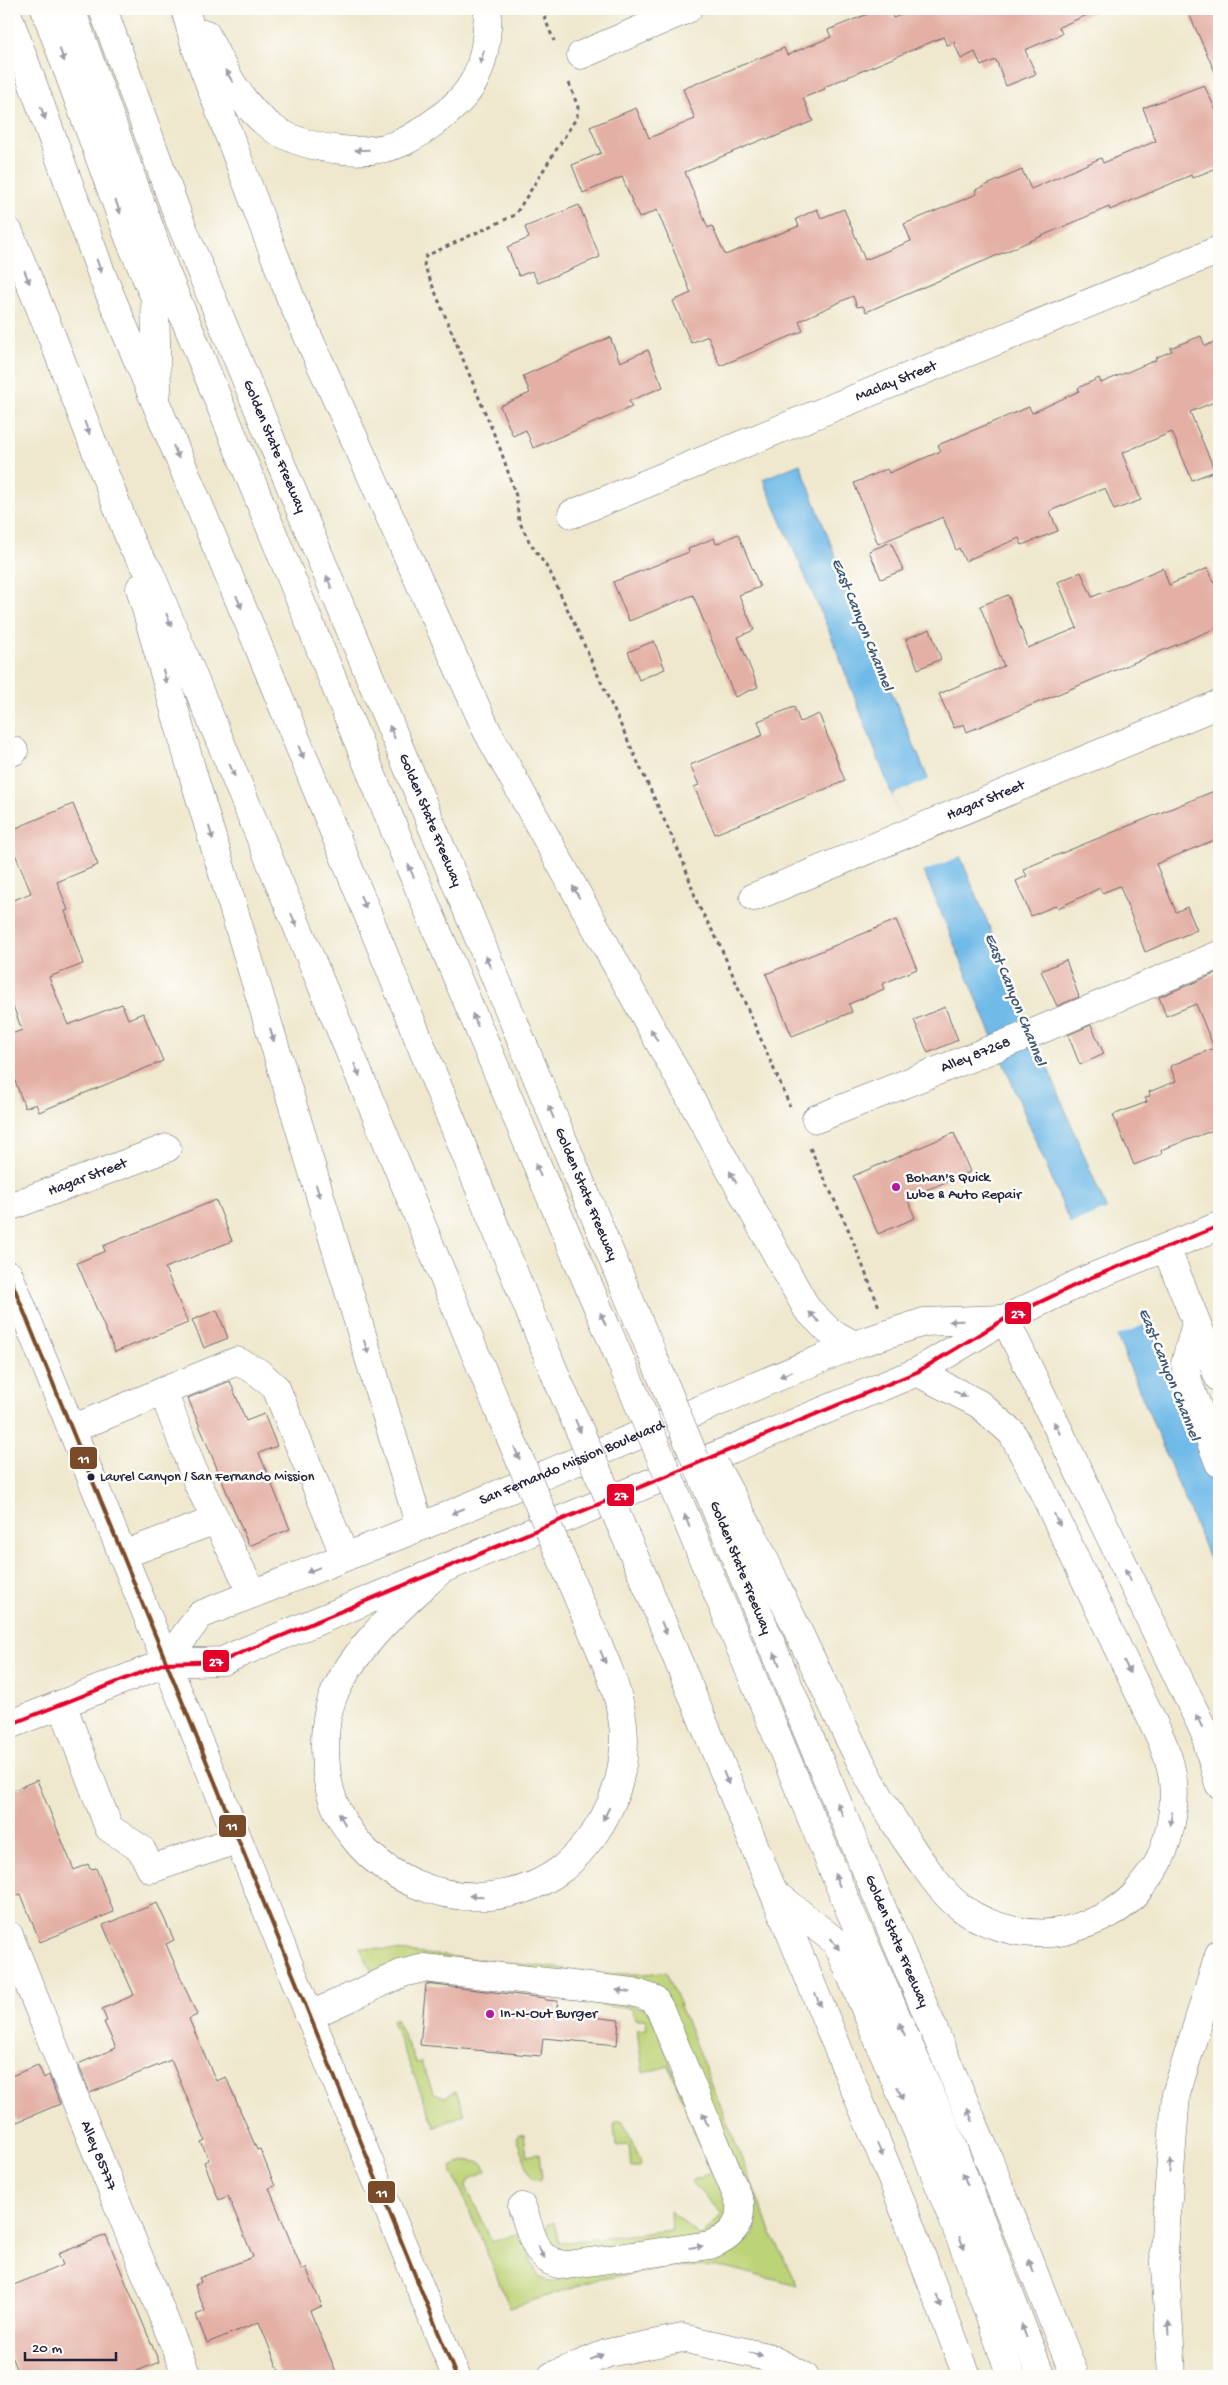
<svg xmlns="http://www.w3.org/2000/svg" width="1228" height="2385" viewBox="0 0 1228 2385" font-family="'Gochi Hand',sans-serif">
<rect width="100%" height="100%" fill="#fdfcf7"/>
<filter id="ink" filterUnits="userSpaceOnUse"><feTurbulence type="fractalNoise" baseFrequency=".02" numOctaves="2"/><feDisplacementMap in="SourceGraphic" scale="10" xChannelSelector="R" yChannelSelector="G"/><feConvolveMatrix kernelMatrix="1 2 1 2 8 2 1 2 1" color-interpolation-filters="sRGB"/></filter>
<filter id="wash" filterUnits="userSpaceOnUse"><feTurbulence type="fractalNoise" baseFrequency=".0096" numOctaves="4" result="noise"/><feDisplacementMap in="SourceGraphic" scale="20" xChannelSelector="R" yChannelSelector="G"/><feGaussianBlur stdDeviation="1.12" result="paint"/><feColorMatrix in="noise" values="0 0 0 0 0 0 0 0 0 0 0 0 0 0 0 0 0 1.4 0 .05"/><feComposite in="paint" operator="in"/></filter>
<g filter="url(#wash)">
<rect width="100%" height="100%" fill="#efe8ce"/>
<g fill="#bdd377" stroke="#707a59">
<path d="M360,1947L611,1974H646L666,1971L772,2234L797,2286L725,2267L679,2266L595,2280L510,2308L451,2167C463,2160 471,2158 484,2165L486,2171L468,2180L466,2186L492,2242L520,2233L538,2276L548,2282C570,2279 590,2270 611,2266C642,2260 733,2258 752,2236C759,2228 755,2216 753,2206L665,1995L374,1976Z"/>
<path d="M553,1994L577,1995L649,2009L730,2211L718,2229L701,2241L578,2257L549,2246L544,2230L548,2223L554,2221L559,2243L671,2230L670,2211L701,2237L722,2214L693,2184L692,2181L711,2173L669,2066L643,2073L637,2030L647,2029L646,2019H635L632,2009L553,1999Z"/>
<path d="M396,2019L416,2063L421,2062L433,2092L444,2097L456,2091L465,2114L435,2127L392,2021Z"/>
<path d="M616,2121H623L641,2162L640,2167H631L629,2145L616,2146L614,2125Z"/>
<path d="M519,2134L524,2135L527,2156L539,2154L542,2177L540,2181L532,2179L516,2138Z"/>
</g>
<path fill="#70bae8" stroke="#496e92" d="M800,464L864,630L902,716L1154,1324L1170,1376L1219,1496V1582L891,792L832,638L763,479Z"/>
<g fill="#efe8ce">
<path d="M930,779L963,855L923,872L892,795Z"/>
<path d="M1108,1209L1154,1321L1114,1337L1068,1225Z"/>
</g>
<g id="blocks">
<g fill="#e4b0a5">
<path d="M880,9H889L893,18L914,9H1101L1059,27L1062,34L1025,50L1036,74L1006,86L996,60L981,66L975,52L961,59L954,42L947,45L943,37L824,87L825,89L803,98L813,121L767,140L766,138L685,172L708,228L712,226L725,255L799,226L796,219L817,209L821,218L844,209L865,260L911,241L904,224L977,194L975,190L1022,170L1031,189L1101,158L1103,163L1156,141L1143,108L1204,85L1219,117V167L1192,178L1191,175L1110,210L1109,207L866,312L863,306L857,307L853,296L799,321L803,331L720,366L708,336L691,343L673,301L691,293L657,210L639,218L622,177L583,193L572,165L601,153L590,127L636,108L649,138L695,119L683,89L784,48L787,55L831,37L828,30Z"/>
<path d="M1187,9H1219V81L1194,25Z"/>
<path d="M579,205L600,257L538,283L532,271L519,276L507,247L529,238L525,227Z"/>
<path d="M1201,336L1205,346L1219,340V400L1190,412L1215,471L1192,480L1172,432L1122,453L1141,500L1114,510L1105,488L1050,511L1058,531L1022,545L1019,538L965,561L959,548L956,550L943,517L878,544L854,483L887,469L889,473L941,451L938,445L1029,407L1032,413L1079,391L1078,388L1099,378L1101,383L1156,360L1155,358L1172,351L1170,348Z"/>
<path d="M610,337L620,362L648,350L663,387L629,401L632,407L533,448L526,430L513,436L500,406L530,393L523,376Z"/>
<path d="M738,534L760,587L739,595L754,630L738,637L758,687L735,697L693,595L629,621L613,582L689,552L688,549L714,538L716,544Z"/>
<path d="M891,542L903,570L881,579L869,551Z"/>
<path d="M1163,568L1169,585L1208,568L1219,594V627L967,732L964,724L954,728L939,694L1004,666L980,606L1008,595L1028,648L1077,628L1058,582L1081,572L1092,597Z"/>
<path d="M930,629L941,659L918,669L906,639Z"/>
<path d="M654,641L665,669L639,680L628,652Z"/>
<path d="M794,707L800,722L819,714L845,781L715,834L694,787L699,785L690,765L763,735L758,721Z"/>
<path d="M1219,789V838L1156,864L1176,912L1187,907L1197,930L1145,952L1120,886L1102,893L1100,888L1058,908L1057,905L1031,916L1016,881L1027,876L1023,869Z"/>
<path d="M73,804L98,865L57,882L68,910L65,911L83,964L49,977L68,1025L122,1004L128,1019L143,1013L163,1061L39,1112L36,1104L25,1108L9,1065V1035L22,1030L9,995V902L31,893L9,839V831Z"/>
<path d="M896,920L917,969L882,984L884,989L849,1004L852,1012L792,1036L766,974Z"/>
<path d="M1066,960L1079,997L1057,1006L1041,971Z"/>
<path d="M1219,972V1128L1161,1150L1162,1154L1134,1165L1113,1115L1147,1102L1145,1098L1150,1096L1149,1092L1176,1081L1170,1066L1214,1048L1196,1004L1166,1016L1159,997Z"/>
<path d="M945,1007L958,1040L928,1053L914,1020Z"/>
<path d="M1091,1025L1104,1054L1080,1065L1068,1035Z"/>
<path d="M954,1133L970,1172L907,1198L915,1218L878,1234L853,1176Z"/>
<path d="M216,1200L232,1241L165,1268L188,1323L115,1352L77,1263L105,1251L103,1246Z"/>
<path d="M217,1310L228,1338L204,1348L192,1320Z"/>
<path d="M230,1381L246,1421L264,1414L277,1446L259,1453L290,1529L249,1546L188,1398Z"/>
<path d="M37,1780L74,1870L88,1864L90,1869L96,1868L114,1912L40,1942L21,1894L9,1898V1792Z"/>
<path d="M157,1903L174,1940L166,1944L197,2015L189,2019L216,2081L226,2077L257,2150L260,2149L275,2186L269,2188L302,2270L306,2268L322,2306L310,2311L338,2376H281L259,2322L207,2343L196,2315L205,2311L195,2285L201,2282L199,2278L253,2257L228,2196L219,2200L204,2162L209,2160L201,2142L205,2140L171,2060L90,2093L78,2064L116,2048L104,2022L107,2021L102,2009L134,1995L103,1925Z"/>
<path d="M426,1984L545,1998V2000L558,2001L556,2013L619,2020L617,2045L543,2038L541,2056L420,2045Z"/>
<path d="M38,2065L44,2078L49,2075L60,2104L17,2122L9,2103V2077Z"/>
<path d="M106,2235L159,2362L125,2376H19L9,2351V2287L63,2265L58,2254Z"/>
</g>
</g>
</g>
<g filter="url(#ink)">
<use href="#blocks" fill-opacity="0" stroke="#6a676e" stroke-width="1"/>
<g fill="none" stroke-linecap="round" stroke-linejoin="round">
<defs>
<g id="minor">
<path d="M581,55L688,9"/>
<path id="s1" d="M572,514L1219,250"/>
<path d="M9,753L14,751"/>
<path id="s2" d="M754,897L1219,704"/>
<path id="s3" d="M816,1119L1035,1032L1219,955"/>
<path id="s4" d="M9,1207L167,1148"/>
<path d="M1166,1248L1219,1378"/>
<path d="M1196,1323L1185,1364L1189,1385L1219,1463"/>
<path d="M163,1391L198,1484L253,1594"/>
<path d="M72,1429L237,1361L258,1372L276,1388L345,1557"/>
<path d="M122,1555L216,1520"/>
<path d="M62,1704L109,1828L141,1849L151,1869L237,1840"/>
<path id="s5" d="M9,1935L187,2376"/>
<path d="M309,2016L403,1973L424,1968L633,1992L654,1999L660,2009L740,2203C742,2226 730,2237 710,2245L567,2265C534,2264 532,2233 522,2207"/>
</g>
<g id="major">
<path d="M9,1275L456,2376"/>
<path id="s6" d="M165,1663L200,1615L420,1527L854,1345L924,1322L1002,1319"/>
<path d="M9,1725L165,1663L223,1661L238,1654L917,1372L1005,1319L1090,1278L1219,1226"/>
</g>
<g id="highway">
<path d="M45,9L129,238L155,298L157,390"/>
<path d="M71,9L164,268L406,858L622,1364"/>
<path id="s7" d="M103,9L179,219L651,1351"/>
<path d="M185,9L196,48L291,299L487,731L807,1309L829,1331L854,1345"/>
<path d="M9,18L103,278L253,633L558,1381"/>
<path d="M206,34C222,68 242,108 274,129C307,150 369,159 405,141C418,135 429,126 440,118C453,108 468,94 475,79C486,57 487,32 488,9"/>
<path d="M9,232L54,342L132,545L150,573L498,1408"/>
<path d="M140,588L194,778L420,1527"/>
<path d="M1005,1319L1204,1731L1219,1784"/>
<path d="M755,1539C778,1589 801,1638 825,1688C852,1746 880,1804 917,1856C931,1875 944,1896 963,1909C991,1929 1035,1939 1068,1930C1095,1922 1124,1911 1141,1887C1147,1879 1155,1870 1159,1861C1171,1835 1178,1798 1171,1769C1169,1759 1165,1749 1161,1739L1042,1489L1012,1433L979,1404L917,1372"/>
<path id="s8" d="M734,1554L818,1757L989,2160L1075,2376"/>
<path d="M706,1566L851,1913L944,2125L1041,2376"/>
<path d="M444,1567C404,1605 359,1641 335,1692C324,1716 324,1742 326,1767C335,1877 476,1935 563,1868C576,1857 586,1845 596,1831C614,1804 624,1772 624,1740C624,1695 601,1652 584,1612"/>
<path d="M646,1583L898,2194L967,2376"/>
<path d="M775,1893L837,1943L926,2152L975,2275L1011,2376"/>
<path d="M552,2376L608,2353L682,2338L767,2357L804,2376"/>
<path d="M1172,2376L1164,2251L1176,2094L1219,1954"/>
</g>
</defs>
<use href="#minor" stroke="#6a676e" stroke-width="29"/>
<use href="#major" stroke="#6a676e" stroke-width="29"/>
<use href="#highway" stroke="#6a676e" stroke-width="29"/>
<g stroke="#6a676e" stroke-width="3" stroke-dasharray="4 4" stroke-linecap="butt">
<path d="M541,9L554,41"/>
<path d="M569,83L578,107L577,117L515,215L426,256L424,265L501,451L516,496L519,521L529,541L550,572L580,636L683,861L698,905L718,941L790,1106"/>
<path d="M810,1148L849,1231L879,1307"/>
</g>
<use href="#minor" stroke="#fff" stroke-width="28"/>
<use href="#major" stroke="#fff" stroke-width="28"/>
<use href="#highway" stroke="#fff" stroke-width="28"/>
<defs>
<g id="highway-bridge">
<path d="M651,1351L734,1554"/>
<path d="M622,1364L706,1566"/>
<path d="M558,1381L646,1583"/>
<path d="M498,1408L584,1612"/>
<path d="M715,1466L755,1539"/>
</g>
</defs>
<use href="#highway-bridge" stroke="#6a676e" stroke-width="29" stroke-linecap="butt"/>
<use href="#highway-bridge" stroke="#fff" stroke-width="28"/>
<defs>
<path id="bus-1" d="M9,1275L456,2376"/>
<path id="bus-2" d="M9,1725L165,1663L223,1661L238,1654L917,1372L1005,1319L1090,1278L1219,1226"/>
</defs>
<use href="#bus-1" stroke="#fdfcf7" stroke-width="8"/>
<use href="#bus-2" stroke="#fdfcf7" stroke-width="8"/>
<use href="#bus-1" stroke="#7a4b2a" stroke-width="4"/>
<use href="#bus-2" stroke="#e4002b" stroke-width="4"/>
</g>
<defs><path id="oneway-solid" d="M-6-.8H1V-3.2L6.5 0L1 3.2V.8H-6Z" transform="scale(1.25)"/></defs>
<g fill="#9c9ca7">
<use href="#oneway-solid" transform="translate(62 55) rotate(70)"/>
<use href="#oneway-solid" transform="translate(482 57) rotate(106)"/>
<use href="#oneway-solid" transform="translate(229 76) rotate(-122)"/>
<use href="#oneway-solid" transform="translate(43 113) rotate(70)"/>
<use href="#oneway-solid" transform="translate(362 150) rotate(179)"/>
<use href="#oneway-solid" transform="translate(118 207) rotate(70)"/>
<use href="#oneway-solid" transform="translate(99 266) rotate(70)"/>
<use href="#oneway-solid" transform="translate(27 277) rotate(68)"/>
<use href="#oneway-solid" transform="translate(87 428) rotate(69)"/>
<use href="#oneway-solid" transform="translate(176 452) rotate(67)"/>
<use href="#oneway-solid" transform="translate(329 582) rotate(-112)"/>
<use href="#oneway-solid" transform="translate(239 602) rotate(67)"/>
<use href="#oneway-solid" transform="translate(169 620) rotate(67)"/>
<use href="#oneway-solid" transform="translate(165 677) rotate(74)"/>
<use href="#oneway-solid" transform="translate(392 732) rotate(-113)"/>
<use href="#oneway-solid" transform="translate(301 752) rotate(68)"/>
<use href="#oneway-solid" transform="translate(232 770) rotate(67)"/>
<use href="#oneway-solid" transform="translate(211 833) rotate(73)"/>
<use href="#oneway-solid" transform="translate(411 871) rotate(-113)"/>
<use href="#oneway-solid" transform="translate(576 892) rotate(-119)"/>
<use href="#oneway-solid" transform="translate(363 902) rotate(68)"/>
<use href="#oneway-solid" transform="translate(294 920) rotate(67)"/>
<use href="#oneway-solid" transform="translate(488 962) rotate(-113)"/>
<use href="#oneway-solid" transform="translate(475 1020) rotate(-113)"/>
<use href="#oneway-solid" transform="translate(272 1035) rotate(74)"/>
<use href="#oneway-solid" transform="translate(654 1035) rotate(-119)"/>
<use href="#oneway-solid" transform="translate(357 1070) rotate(67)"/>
<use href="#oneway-solid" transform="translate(551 1112) rotate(-113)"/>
<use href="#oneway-solid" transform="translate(538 1170) rotate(-113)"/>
<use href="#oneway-solid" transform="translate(733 1177) rotate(-119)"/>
<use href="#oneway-solid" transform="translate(318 1191) rotate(73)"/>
<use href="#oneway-solid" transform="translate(814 1317) rotate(-136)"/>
<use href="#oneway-solid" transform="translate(603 1319) rotate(-113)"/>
<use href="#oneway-solid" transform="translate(956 1321) rotate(178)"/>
<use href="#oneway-solid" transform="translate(366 1347) rotate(73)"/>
<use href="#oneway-solid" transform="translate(786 1374) rotate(157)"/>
<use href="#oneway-solid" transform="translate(960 1394) rotate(28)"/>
<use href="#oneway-solid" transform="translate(578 1426) rotate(67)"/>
<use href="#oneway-solid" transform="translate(1057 1428) rotate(-116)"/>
<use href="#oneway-solid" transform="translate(517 1453) rotate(67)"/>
<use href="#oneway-solid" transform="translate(458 1511) rotate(157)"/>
<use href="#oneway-solid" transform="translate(1057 1520) rotate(65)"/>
<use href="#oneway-solid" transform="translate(687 1521) rotate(-112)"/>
<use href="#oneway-solid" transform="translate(313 1570) rotate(158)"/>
<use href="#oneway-solid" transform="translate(1128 1575) rotate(-116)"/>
<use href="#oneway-solid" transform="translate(664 1628) rotate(68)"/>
<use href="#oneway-solid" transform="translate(603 1657) rotate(68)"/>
<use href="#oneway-solid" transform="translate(777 1659) rotate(-112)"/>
<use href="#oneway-solid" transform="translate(1127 1667) rotate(65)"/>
<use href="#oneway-solid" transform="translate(1199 1721) rotate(-116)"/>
<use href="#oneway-solid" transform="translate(726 1778) rotate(68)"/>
<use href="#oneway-solid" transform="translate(840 1809) rotate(-113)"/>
<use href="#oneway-solid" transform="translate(606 1814) rotate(117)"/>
<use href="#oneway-solid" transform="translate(342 1819) rotate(-119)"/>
<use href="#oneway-solid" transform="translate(1171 1819) rotate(99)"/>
<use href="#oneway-solid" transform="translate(837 1880) rotate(-113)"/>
<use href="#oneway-solid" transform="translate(476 1896) rotate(-179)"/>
<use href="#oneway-solid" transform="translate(835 1944) rotate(54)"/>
<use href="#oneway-solid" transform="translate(623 1991) rotate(-173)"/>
<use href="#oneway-solid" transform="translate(818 2000) rotate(67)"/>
<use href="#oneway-solid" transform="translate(902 2029) rotate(-114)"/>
<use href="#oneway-solid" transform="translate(900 2093) rotate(67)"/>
<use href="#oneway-solid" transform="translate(970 2115) rotate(-113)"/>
<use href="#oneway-solid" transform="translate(705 2119) rotate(-112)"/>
<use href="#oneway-solid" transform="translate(880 2150) rotate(67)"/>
<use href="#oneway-solid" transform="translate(1170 2166) rotate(-85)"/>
<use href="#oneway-solid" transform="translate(965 2179) rotate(-111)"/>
<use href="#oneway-solid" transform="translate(962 2243) rotate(68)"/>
<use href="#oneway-solid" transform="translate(696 2247) rotate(-7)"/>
<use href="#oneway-solid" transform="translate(541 2252) rotate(58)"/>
<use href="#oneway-solid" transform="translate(1031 2266) rotate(-112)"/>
<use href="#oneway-solid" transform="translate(939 2301) rotate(69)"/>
<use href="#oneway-solid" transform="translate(1169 2328) rotate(-94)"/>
<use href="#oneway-solid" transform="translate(1024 2331) rotate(-111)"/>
<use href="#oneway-solid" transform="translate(756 2354) rotate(12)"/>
<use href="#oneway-solid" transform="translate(597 2357) rotate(-23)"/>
</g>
</g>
<g fill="#b5179e" stroke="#fdfcf7" stroke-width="2">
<circle cx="896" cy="1187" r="5"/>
<circle cx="490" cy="2014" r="5"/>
</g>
<circle fill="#22223b" stroke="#fdfcf7" stroke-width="2" cx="91" cy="1477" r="4.5"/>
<g text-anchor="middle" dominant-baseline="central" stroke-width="5" stroke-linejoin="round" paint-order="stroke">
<g font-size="14" fill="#22223b" stroke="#fdfcf7" text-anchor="start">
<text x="100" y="1477">Laurel Canyon / San Fernando Mission</text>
</g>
<g font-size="15" fill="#22223b" stroke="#fdfcf7">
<text stroke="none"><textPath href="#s1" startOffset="350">Maclay Street</textPath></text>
<text stroke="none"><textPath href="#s7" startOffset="470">Golden State Freeway</textPath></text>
<text stroke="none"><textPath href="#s2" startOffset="251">Hagar Street</textPath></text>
<text stroke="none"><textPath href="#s7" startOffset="875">Golden State Freeway</textPath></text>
<text stroke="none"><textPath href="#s3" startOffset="172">Alley 87268</textPath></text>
<text stroke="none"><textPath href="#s4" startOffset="84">Hagar Street</textPath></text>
<text stroke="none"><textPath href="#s7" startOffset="1280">Golden State Freeway</textPath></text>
<text stroke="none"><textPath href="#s6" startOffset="461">San Fernando Mission Boulevard</textPath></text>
<text transform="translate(740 1568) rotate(68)">Golden State Freeway</text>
<text stroke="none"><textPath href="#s8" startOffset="420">Golden State Freeway</textPath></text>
<text stroke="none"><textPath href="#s5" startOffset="238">Alley 85777</textPath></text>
</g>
<g font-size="15" fill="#22223b" stroke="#fdfcf7" text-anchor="start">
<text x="906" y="1178">Bohan's Quick<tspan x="906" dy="17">Lube &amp; Auto Repair</tspan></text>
<text x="500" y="2014">In-N-Out Burger</text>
</g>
<g font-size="16" font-style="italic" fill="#3d5778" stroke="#fdfcf7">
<text transform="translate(861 625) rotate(68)">East Canyon Channel</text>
<text transform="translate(1014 1000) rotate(68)">East Canyon Channel</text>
<text transform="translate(1168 1375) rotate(68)">East Canyon Channel</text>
</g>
</g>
<g stroke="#fdfcf7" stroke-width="2">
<rect x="1004" y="1301" width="28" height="24" rx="5" fill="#e4002b"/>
<rect x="69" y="1446" width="29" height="24" rx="5" fill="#7a4b2a"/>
<rect x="606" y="1483" width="29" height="24" rx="5" fill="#e4002b"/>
<rect x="202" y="1649" width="28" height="24" rx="5" fill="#e4002b"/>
<rect x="218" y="1814" width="29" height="24" rx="5" fill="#7a4b2a"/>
<rect x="367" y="2180" width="29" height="24" rx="5" fill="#7a4b2a"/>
</g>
<g font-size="14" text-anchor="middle" font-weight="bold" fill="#fff">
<text x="1018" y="1318">27</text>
<text x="84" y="1463">11</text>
<text x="621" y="1500">27</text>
<text x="216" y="1666">27</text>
<text x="232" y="1830">11</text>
<text x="382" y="2197">11</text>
</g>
<rect width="1228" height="2385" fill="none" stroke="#fdfcf7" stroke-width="30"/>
<path d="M25 2352v8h91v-8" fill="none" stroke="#22223b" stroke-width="2.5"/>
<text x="32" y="2352" font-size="15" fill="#22223b" stroke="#fdfcf7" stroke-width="4" paint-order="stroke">20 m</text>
</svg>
